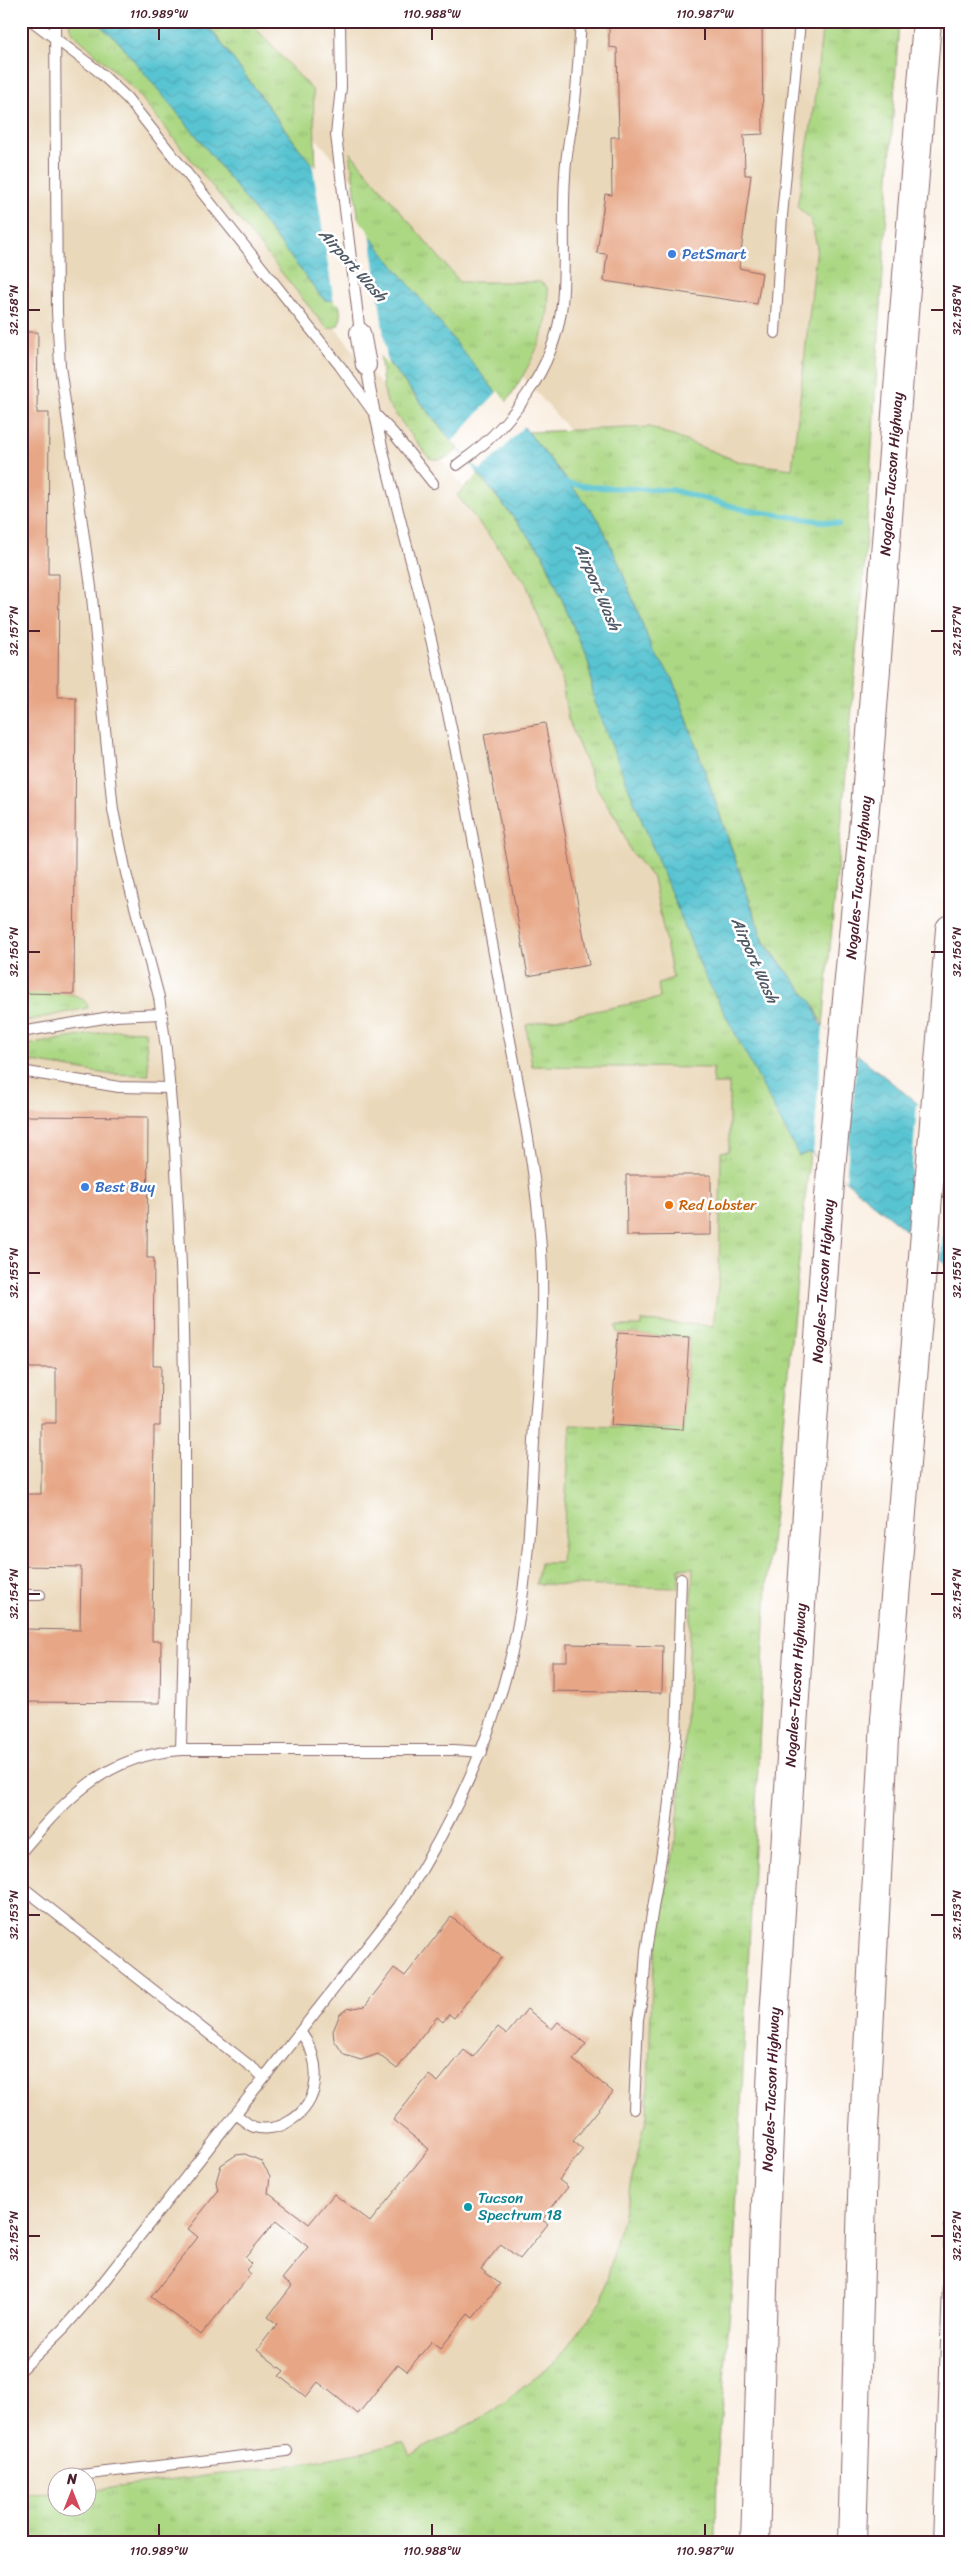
<svg xmlns="http://www.w3.org/2000/svg" width="971" height="2564" viewBox="0 0 971 2564" font-family="Sriracha,sans-serif">
<defs>
<pattern id="grass-tufts" width="24" height="20" patternUnits="userSpaceOnUse" patternTransform="scale(1.25)"><rect width="24" height="20" fill="#acd884"/><path d="M3 7l-1-3M5 7V3M7 7l1-3M15 17l-1-3M17 17v-4M19 17l1-3" fill="none" stroke="#96b972"/></pattern>
<pattern id="park-dots" width="8" height="8" patternUnits="userSpaceOnUse" patternTransform="scale(1.25)"><rect width="8" height="8" fill="#acd884"/><path d="M2 2h.1M6 6h.1" fill="none" stroke="#96b972" stroke-width="1.8" stroke-linecap="round"/></pattern>
<pattern id="water-waves" width="16" height="10" patternUnits="userSpaceOnUse" patternTransform="scale(1.25)"><rect width="16" height="10" fill="#58c4d2"/><path d="M0 5q4-4 8 0t8 0" fill="none" stroke="#4ea8b4"/></pattern>
</defs>
<rect width="100%" height="100%" fill="#fff"/>
<filter id="ink" filterUnits="userSpaceOnUse"><feTurbulence type="fractalNoise" baseFrequency=".02" numOctaves="2"/><feDisplacementMap in="SourceGraphic" scale="10" xChannelSelector="R" yChannelSelector="G"/><feConvolveMatrix kernelMatrix="1 2 1 2 8 2 1 2 1" color-interpolation-filters="sRGB"/></filter>
<filter id="wash" filterUnits="userSpaceOnUse"><feTurbulence type="fractalNoise" baseFrequency=".0096" numOctaves="4" result="noise"/><feDisplacementMap in="SourceGraphic" scale="20" xChannelSelector="R" yChannelSelector="G"/><feGaussianBlur stdDeviation="1.12" result="paint"/><feColorMatrix in="noise" values="0 0 0 0 0 0 0 0 0 0 0 0 0 0 0 0 0 1.4 0 .05"/><feComposite in="paint" operator="in"/></filter>
<g filter="url(#wash)">
<rect width="100%" height="100%" fill="#faefe2"/>
<g fill="#ead8ba" fill-rule="evenodd">
<path d="M21,21H85L92,26L482,510L538,594L663,889L751,1082L702,1875L575,2495L207,2509L21,2508ZM58,2476H88V2506H58Z"/>
<path d="M214,21H839L772,872L590,454Z"/>
</g>
<g fill="url(#grass-tufts)" stroke="#7b7c58">
<path d="M69,21H95L117,40L339,301L341,318L338,326L328,329L323,324L135,90L74,34L70,28Z"/>
<path d="M205,21H249L313,91L316,171Z"/>
<path d="M823,21H899L863,587L823,1026L814,1005L764,942L673,679L652,649L599,520L528,432L650,427L740,462L792,469L817,246L810,218L797,207L812,120Z"/>
<path d="M350,152L460,282H540L547,287C556,324 525,374 505,404L359,223Z"/>
<path d="M380,352L458,449C450,457 441,462 429,458L387,403L383,386Z"/>
<path d="M479,475L543,554L589,664L594,702L800,1156L810,1151L767,1584L733,2273L717,2465L716,2543H21V2494L57,2493L58,2506H88V2491L292,2465L357,2453L399,2442L404,2443L410,2455L491,2413L556,2361L602,2300L647,2116L652,1984L659,1924L676,1840L685,1738L693,1568H680L678,1588L536,1584L540,1563H561L571,1425L683,1430L689,1338L618,1333L616,1326H641V1321L713,1326L719,1277L721,1152L729,1151V1084H713V1068L532,1066L526,1025L660,998L658,983L673,978L653,878L631,852L618,821L595,785L568,719L561,677L526,583L457,495Z"/>
<path d="M21,993C38,993 85,987 88,1008L21,1022Z"/>
<path d="M117,1030L145,1031L149,1075L107,1074L21,1060V1046Z"/>
</g>
<path fill="url(#park-dots)" stroke="#7b7c58" d="M950,1412V1510L945,1515Z"/>
<path fill="url(#water-waves)" stroke="#51727e" d="M95,21H205L298,147L599,520L620,566L652,649L673,679L764,943L814,1005L820,1024L950,1130V1276L944,1261L810,1152L799,1156L703,972L594,702L589,664L543,554L339,301L324,300L194,133L117,40Z"/>
<g fill="#faefe2">
<path d="M312,162L370,233L388,366L338,303H334Z"/>
<path d="M498,391L525,425L502,450L480,470L452,442Z"/>
<path d="M823,1026L857,1054L846,1181L813,1154Z"/>
<path d="M917,1103L950,1130L941,1259L907,1231Z"/>
</g>
<g fill="none" stroke-linecap="round" stroke-linejoin="round">
<path stroke="#58c4d2" stroke-width="5.5" d="M564,483L592,487L672,490L746,510L839,524"/>
</g>
<g id="blocks">
<g fill="#e7a787">
<path d="M609,21H762L763,134L744,135L745,175H751L739,268L762,273L757,304L604,281L607,254L597,253L605,194L612,195L611,137H619L617,48L609,47Z"/>
<path d="M21,332H38L37,413H49L48,574H59L58,697H76L74,994L21,993Z"/>
<path d="M545,723L589,965L528,976L484,734Z"/>
<path d="M21,1116L148,1117L147,1258H154L153,1366H161L160,1426H154L152,1641H161L160,1703L21,1702V1629L80,1630L81,1567L21,1566V1494H41V1423H56V1368H21Z"/>
<path d="M626,1175H711V1235L627,1236Z"/>
<path d="M618,1333L689,1338L683,1430L611,1425Z"/>
<path d="M567,1644L663,1646L662,1693L552,1691V1661H567Z"/>
<path d="M451,1917L502,1957L454,2018L449,2014L443,2022L437,2017L397,2069L378,2054L361,2060L344,2055L334,2040L333,2031L340,2014L347,2009L365,2006L394,1968L405,1976Z"/>
<path d="M527,2009L552,2029L558,2022L586,2044L573,2060L613,2092L573,2141L583,2149L559,2180L568,2187L542,2220L548,2224L520,2259L501,2244L481,2269L500,2284L473,2318L468,2314L441,2348L432,2341L407,2371L398,2364L358,2414L318,2382L306,2397L279,2376L284,2371L257,2350L277,2324L268,2317L292,2286L282,2279L308,2247L276,2221L245,2258L251,2264L246,2270L251,2274L201,2335L151,2297L198,2237L188,2229L218,2191L216,2182L221,2165L236,2155L245,2154L261,2161L270,2176L268,2193L309,2224L334,2194L370,2222L429,2149L393,2120L429,2075L438,2082L464,2050L473,2057L498,2027L507,2034Z"/>
</g>
</g>
</g>
<g filter="url(#ink)">
<use href="#blocks" fill-opacity="0" stroke="#88686b" stroke-width="1"/>
<g fill="none" stroke-linecap="round" stroke-linejoin="round">
<defs>
<g id="lane">
<path d="M32,21L97,70L127,98L340,366L374,413L394,434L433,483"/>
<path d="M55,21L57,312L60,366L91,587L113,810L126,873L159,997L166,1048L175,1149L182,1285L185,1424V1594L181,1750H454L482,1752"/>
<path d="M340,21L341,87L336,135L360,333"/>
<path d="M775,333L782,216L800,21"/>
<path d="M457,465C509,429 555,369 562,304C566,262 562,219 565,176C566,151 572,126 575,101C578,74 579,48 581,21"/>
<path d="M21,1032L116,1016L162,1014"/>
<path d="M21,1071L119,1087L170,1088"/>
<path d="M21,1595H40"/>
<path d="M21,1852C67,1798 106,1755 181,1750"/>
<path d="M21,1886L264,2077"/>
<path d="M634,2109L638,2019L643,1994L646,1951L666,1828L676,1738L681,1579"/>
<path d="M235,2114C241,2118 248,2125 254,2127C265,2130 279,2128 288,2122C322,2104 323,2059 300,2032"/>
<path d="M21,2370L63,2329L97,2290L399,1906C455,1821 497,1730 517,1629C530,1562 531,1492 535,1423C540,1357 546,1291 539,1224C532,1142 513,1061 499,981C479,873 461,766 436,660C413,561 382,465 366,365"/>
<path d="M72,2476L287,2451"/>
<path d="M940,2509L950,2510"/>
<path d="M939,2543L950,2226"/>
</g>
<path id="street" d="M360,333L366,365"/>
<g id="highway">
<path id="s1" d="M755,2543L765,2226L774,2018L812,1436L831,1169L865,809L927,21"/>
<path d="M852,2543L864,2129L885,1719L950,929"/>
</g>
</defs>
<use href="#lane" stroke="#88686b" stroke-width="12"/>
<use href="#street" stroke="#88686b" stroke-width="22"/>
<use href="#highway" stroke="#88686b" stroke-width="30"/>
<use href="#lane" stroke="#fff" stroke-width="10"/>
<use href="#street" stroke="#fff" stroke-width="20"/>
<use href="#highway" stroke="#fff" stroke-width="28"/>
</g>
</g>
<path fill="none" stroke="#4a1f2b" stroke-width="2" d="M159,28V40M432,28V40M705,28V40M28,310H40M931,310H944M28,631H40M931,631H944M28,952H40M931,952H944M28,1273H40M931,1273H944M28,1594H40M931,1594H944M28,1915H40M931,1915H944M28,2236H40M931,2236H944M159,2524V2536M432,2524V2536M705,2524V2536"/>
<g fill="#3f7fe0" stroke="#fff" stroke-width="2">
<circle cx="672" cy="254" r="5"/>
<circle cx="85" cy="1187" r="5"/>
</g>
<circle fill="#e8710a" stroke="#fff" stroke-width="2" cx="669" cy="1205" r="5"/>
<circle fill="#0f9aa8" stroke="#fff" stroke-width="2" cx="468" cy="2207" r="5"/>
<g text-anchor="middle" dominant-baseline="central" stroke-width="5" stroke-linejoin="round" paint-order="stroke">
<g font-size="15" fill="#366cbe" stroke="#fff" text-anchor="start">
<text x="682" y="254">PetSmart</text>
<text x="95" y="1187">Best Buy</text>
</g>
<g font-size="15" fill="#4a1f2b" stroke="#fff">
<text stroke="none"><textPath href="#s1" startOffset="2074">Nogales–Tucson Highway</textPath></text>
<text stroke="none"><textPath href="#s1" startOffset="1669">Nogales–Tucson Highway</textPath></text>
<text stroke="none"><textPath href="#s1" startOffset="1264">Nogales–Tucson Highway</textPath></text>
<text stroke="none"><textPath href="#s1" startOffset="859">Nogales–Tucson Highway</textPath></text>
<text stroke="none"><textPath href="#s1" startOffset="454">Nogales–Tucson Highway</textPath></text>
</g>
<g font-size="15" fill="#c56008" stroke="#fff" text-anchor="start">
<text x="679" y="1205">Red Lobster</text>
</g>
<g font-size="15" fill="#0d838f" stroke="#fff" text-anchor="start">
<text x="478" y="2198">Tucson<tspan x="478" dy="17">Spectrum 18</tspan></text>
</g>
<g font-size="16" font-style="italic" fill="#4f5965" stroke="#fff">
<text transform="translate(353 265) rotate(48)">Airport Wash</text>
<text transform="translate(598 587) rotate(67)">Airport Wash</text>
<text transform="translate(755 960) rotate(66)">Airport Wash</text>
</g>
</g>
<rect width="971" height="2564" fill="none" stroke="#fff" stroke-width="55"/>
<g transform="translate(72 2492)"><circle r="24" fill="#ffffff" stroke="#b7a5aa"/>
<path d="M0-4L9 19L0 12L-9 19Z" fill="#d1495b"/>
<text y="-8" font-size="14" font-weight="bold" text-anchor="middle" fill="#4a1f2b">N</text>
</g>
<rect x="28" y="28" width="916" height="2508" fill="none" stroke="#4a1f2b" stroke-width="2"/>
<g font-size="12" text-anchor="middle" fill="#4a1f2b">
<text x="159" y="18">110.989°W</text>
<text x="432" y="18">110.988°W</text>
<text x="705" y="18">110.987°W</text>
<text transform="translate(14 310) rotate(-90)" y="4">32.158°N</text>
<text transform="translate(957 310) rotate(-90)" y="4">32.158°N</text>
<text transform="translate(14 631) rotate(-90)" y="4">32.157°N</text>
<text transform="translate(957 631) rotate(-90)" y="4">32.157°N</text>
<text transform="translate(14 952) rotate(-90)" y="4">32.156°N</text>
<text transform="translate(957 952) rotate(-90)" y="4">32.156°N</text>
<text transform="translate(14 1273) rotate(-90)" y="4">32.155°N</text>
<text transform="translate(957 1273) rotate(-90)" y="4">32.155°N</text>
<text transform="translate(14 1594) rotate(-90)" y="4">32.154°N</text>
<text transform="translate(957 1594) rotate(-90)" y="4">32.154°N</text>
<text transform="translate(14 1915) rotate(-90)" y="4">32.153°N</text>
<text transform="translate(957 1915) rotate(-90)" y="4">32.153°N</text>
<text transform="translate(14 2236) rotate(-90)" y="4">32.152°N</text>
<text transform="translate(957 2236) rotate(-90)" y="4">32.152°N</text>
<text x="159" y="2555">110.989°W</text>
<text x="432" y="2555">110.988°W</text>
<text x="705" y="2555">110.987°W</text>
</g>
</svg>
